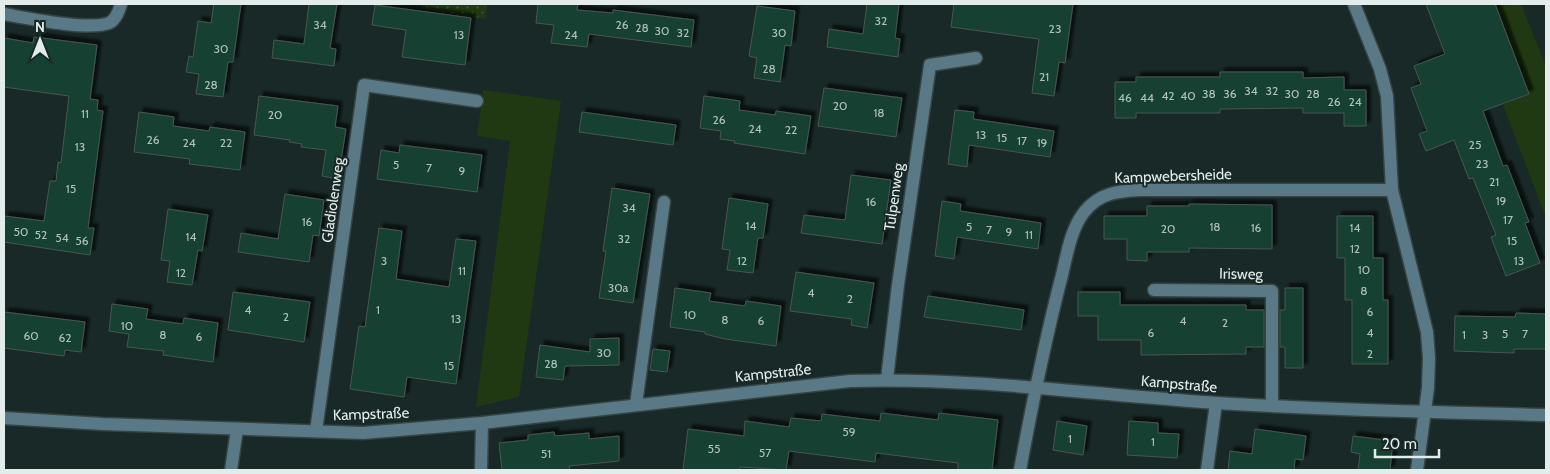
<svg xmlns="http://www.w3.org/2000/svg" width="1550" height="474" viewBox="0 0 1550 474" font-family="Cabin,sans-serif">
<defs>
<pattern id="park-dots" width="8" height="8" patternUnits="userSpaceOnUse" patternTransform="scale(1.25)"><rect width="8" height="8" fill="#203912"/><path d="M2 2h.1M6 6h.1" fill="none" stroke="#405635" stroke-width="1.8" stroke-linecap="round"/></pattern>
<filter id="shadow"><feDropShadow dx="4.5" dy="-4.5" stdDeviation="1" flood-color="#0009"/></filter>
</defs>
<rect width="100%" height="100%" fill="#192928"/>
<g fill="#203912">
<path d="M1474,4H1521L1546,66V218L1503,105L1529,94L1500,16L1475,7Z"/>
<path d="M483,90L561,101L519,397L476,407L510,141L477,136Z"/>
</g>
<path fill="url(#park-dots)" d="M423,4H487L486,19L422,9Z"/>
<g fill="#164030" stroke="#485650" filter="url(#shadow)">
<path d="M214,4H241L233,62H228L223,97L196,94L199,74L186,72L189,56L193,57L198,21L211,23Z"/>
<path d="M309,4H337L330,48L336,49L334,66L272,58L274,40L304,44Z"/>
<path d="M538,4H578L577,10L613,13V10L694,20L691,47L589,34L587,47L551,43L554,25L536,23Z"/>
<path d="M867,4H899L895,38L900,39L898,57L827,47L829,29L863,34Z"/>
<path d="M954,4H1073L1065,63L1059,62L1054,96L1032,93L1039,39L951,27Z"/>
<path d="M1426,4H1495L1529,94L1483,111L1503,166L1507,165L1529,222L1525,223L1540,263L1506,276L1491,237L1496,235L1473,178L1469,179L1454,140L1426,151L1419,134L1427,131L1411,88L1421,84L1414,66L1445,54Z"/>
<path d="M375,5L471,18L465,65L402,57L406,30L372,25Z"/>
<path d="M757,6L795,11L791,46L785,45L780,82L754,78L757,58L749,56Z"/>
<path d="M34,37L97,45L90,99L98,100L97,110L103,111L88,228H94L90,255L4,242V216L44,221L50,181H56L58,162L61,163L69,96L4,87V38L33,43Z"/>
<path d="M1220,72H1303V78L1344,77V90H1366V126H1344V113H1303V108L1220,109V113H1136V118H1115V82H1136V77H1220Z"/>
<path d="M824,88L902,98L896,137L818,126Z"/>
<path d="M259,96L338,106L335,127L346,129L338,179L322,176L326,150L301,147L302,144L289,142L290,140L254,135Z"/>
<path d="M704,96L740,101L739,110L775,115L776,111L811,116L805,154L734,143L735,141L720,139L721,131L700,128Z"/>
<path d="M955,110L974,112L973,119L1054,131L1050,157L969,145L967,167L948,164Z"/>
<path d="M139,112L174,117L173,126L209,131L210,127L245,132L240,170L189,164L190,159L134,152Z"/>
<path d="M582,112L676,125L673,145L579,132Z"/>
<path d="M400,145L482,155L477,192L377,179L381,150L399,153Z"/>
<path d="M851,175L891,180L882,244L801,233L804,215L845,220Z"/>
<path d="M612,188L650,194L633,303L599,298L606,251H603Z"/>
<path d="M285,194L324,200L319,236L313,235L309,262L238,252L241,233L278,239Z"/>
<path d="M729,198L768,204L763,238H758L753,273L727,270L730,250L722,249Z"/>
<path d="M942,201L961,204L960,211L1041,223L1038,249L957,237L954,259L935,256Z"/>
<path d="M1189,204L1272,205V249L1189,248V252H1147V261L1127,260V239H1104V216H1147V206H1189Z"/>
<path d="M168,209L208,215L202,251L198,250L192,285L167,282L170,261L161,260Z"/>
<path d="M1337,216H1373V258H1383V300H1388V364H1352V300H1345V258H1337Z"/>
<path d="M379,228L402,231L396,279L449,287L456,239L476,241L456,384L407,377L404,397L350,389L359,326L365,327Z"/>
<path d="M796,272L874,283L867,328L851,325L852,319L790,311Z"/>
<path d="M675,288L711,293L709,301L745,306L746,301L781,306L776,346L725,339L705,334V332L670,327Z"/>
<path d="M1285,288H1303V368H1285V347H1280V310H1285Z"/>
<path d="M233,292L310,302L304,342L228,330Z"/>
<path d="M1078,292H1120V305H1246V310H1264V347H1246V354L1141,355V340H1098V316H1078Z"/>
<path d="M928,296L1024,310L1021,330L924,317Z"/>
<path d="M112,304L148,309L146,319L183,324L184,318L218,323L213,362L163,355L164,351L127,347L129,334L109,331Z"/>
<path d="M4,312L85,322L81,352L65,350L64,356L4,348Z"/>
<path d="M1516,313L1546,314V349H1514V353L1454,351L1455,316L1515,317Z"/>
<path d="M619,338V365L565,366L563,380L536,377L540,345L590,352V339Z"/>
<path d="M653,349L670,351L667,372L650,370Z"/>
<path d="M881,413L938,420L939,413L998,420L992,470H958V463L876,453L875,462L789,451L786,470L740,467L739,470H683L688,429L744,436L745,421L789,427L791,418L821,421L822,414L880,421Z"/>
<path d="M1057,421L1087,426L1083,455L1053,450Z"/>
<path d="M1129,421L1158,423V433L1179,434L1177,458L1127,455Z"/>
<path d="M1255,429L1306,436L1303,460L1295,459L1294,470H1228L1230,451L1252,454Z"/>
<path d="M554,432L555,436L589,433V439L619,436V461L569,466L570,470H502L499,443L528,440V435Z"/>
<path d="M1353,436L1393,441L1390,470H1358L1360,454L1351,452Z"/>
</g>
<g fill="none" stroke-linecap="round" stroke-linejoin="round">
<defs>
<g id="minor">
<path d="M1354,4L1380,69L1387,96L1392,190L1427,332L1429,358L1428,388L1417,470"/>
<path d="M4,14C27,18 89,31 109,23C116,20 119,11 121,4"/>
<path d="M1154,290L1272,291V406"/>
<path d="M887,379L898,285L930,65L976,58"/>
<path d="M636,404L664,202"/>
<path d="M4,418L103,424L363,433L482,423L850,381C973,377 1095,395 1217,403C1326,410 1437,412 1546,415"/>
<path d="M316,431L364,85L477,101"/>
<path d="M231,470L237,429"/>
<path d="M481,470L482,423"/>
<path d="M1020,470C1032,405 1045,340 1062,275C1067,254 1071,228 1085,211C1100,193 1118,191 1140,190H1392"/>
<path d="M1207,470L1216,403"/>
</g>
</defs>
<use href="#minor" stroke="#354443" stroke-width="15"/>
<use href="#minor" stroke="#597986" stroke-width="12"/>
</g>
<g text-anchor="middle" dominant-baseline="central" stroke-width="4" stroke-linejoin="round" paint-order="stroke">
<g font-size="12" fill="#afc1bc">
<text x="881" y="20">32</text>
<text x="320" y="24">34</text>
<text x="622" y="24">26</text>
<text x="642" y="27">28</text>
<text x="1055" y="28">23</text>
<text x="662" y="30">30</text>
<text x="683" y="32">32</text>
<text x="779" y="32">30</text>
<text x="459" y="34">13</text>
<text x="571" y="34">24</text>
<text x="221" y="48">30</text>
<text x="769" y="68">28</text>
<text x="1044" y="76">21</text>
<text x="211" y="84">28</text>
<text x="1251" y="90">34</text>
<text x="1272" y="90">32</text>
<text x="1209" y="93">38</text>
<text x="1230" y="93">36</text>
<text x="1292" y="93">30</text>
<text x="1313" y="93">28</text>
<text x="1168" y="95">42</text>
<text x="1188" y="95">40</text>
<text x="1125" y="97">46</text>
<text x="1147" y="97">44</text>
<text x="1334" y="101">26</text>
<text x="1355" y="101">24</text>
<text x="840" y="105">20</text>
<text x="879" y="112">18</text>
<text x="85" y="113">11</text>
<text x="275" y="114">20</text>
<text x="719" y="119">26</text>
<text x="755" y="128">24</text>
<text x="791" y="129">22</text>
<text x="981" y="134">13</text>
<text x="1002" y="137">15</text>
<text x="153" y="139">26</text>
<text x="1022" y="140">17</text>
<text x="189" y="142">24</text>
<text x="226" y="142">22</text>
<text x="1042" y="142">19</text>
<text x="1475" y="144">25</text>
<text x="80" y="146">13</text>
<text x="1482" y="163">23</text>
<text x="396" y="164">5</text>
<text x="429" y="167">7</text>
<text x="462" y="170">9</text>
<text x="1494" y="181">21</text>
<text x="71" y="188">15</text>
<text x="1501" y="200">19</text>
<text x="871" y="201">16</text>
<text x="629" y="207">34</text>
<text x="1508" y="219">17</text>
<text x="307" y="221">16</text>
<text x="751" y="225">14</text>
<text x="969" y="226">5</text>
<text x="1215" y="226">18</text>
<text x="1256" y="227">16</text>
<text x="1355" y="227">14</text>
<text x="1168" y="228">20</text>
<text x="989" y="229">7</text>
<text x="21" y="231">50</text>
<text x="1009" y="231">9</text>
<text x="41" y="234">52</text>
<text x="1029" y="234">11</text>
<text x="191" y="236">14</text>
<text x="62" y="237">54</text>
<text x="624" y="238">32</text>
<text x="82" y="240">56</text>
<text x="1512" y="240">15</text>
<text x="1355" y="248">12</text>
<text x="384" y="260">3</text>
<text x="742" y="260">12</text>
<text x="1519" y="260">13</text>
<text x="1364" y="269">10</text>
<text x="462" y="270">11</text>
<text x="181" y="272">12</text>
<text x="618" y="287">30a</text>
<text x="1364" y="290">8</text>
<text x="811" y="292">4</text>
<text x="850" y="298">2</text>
<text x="248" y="309">4</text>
<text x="378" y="309">1</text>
<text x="1370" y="311">6</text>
<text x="690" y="314">10</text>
<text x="286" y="316">2</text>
<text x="456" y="318">13</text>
<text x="725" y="319">8</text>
<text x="761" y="320">6</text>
<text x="1183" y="320">4</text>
<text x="1225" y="322">2</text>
<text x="127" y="325">10</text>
<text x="1151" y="332">6</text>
<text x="1370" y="332">4</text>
<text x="1505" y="333">5</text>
<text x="1525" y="333">7</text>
<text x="163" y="334">8</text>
<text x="1464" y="334">1</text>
<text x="1485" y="334">3</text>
<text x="31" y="335">60</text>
<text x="199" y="336">6</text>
<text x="65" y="337">62</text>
<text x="604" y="352">30</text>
<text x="1370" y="353">2</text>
<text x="551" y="363">28</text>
<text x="449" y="365">15</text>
<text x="849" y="431">59</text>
<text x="1070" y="438">1</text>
<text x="1153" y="441">1</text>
<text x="714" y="448">55</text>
<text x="765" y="452">57</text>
<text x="546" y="453">51</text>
</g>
<g font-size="15" fill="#e2eceb" stroke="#192928">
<text transform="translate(1173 176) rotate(-2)">Kampwebersheide</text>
<text transform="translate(894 197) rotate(-82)">Tulpenweg</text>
<text transform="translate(333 200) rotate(-82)">Gladiolenweg</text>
<text transform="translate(1241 274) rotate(1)">Irisweg</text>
<text transform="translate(773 373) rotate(-6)">Kampstraße</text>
<text transform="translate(1179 384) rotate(5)">Kampstraße</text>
<text transform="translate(371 414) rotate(-2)">Kampstraße</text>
</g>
</g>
<rect width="1550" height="474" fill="none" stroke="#e2eceb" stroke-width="10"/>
<g transform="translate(40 40)" stroke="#192928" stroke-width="4" paint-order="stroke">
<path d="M0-4L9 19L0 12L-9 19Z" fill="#e2eceb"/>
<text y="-8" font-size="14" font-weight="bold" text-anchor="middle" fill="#e2eceb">N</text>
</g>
<path d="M1375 449v8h64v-8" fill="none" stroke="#e2eceb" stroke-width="2.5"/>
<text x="1382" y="449" font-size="15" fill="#e2eceb" stroke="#192928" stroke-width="4" paint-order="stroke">20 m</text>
</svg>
